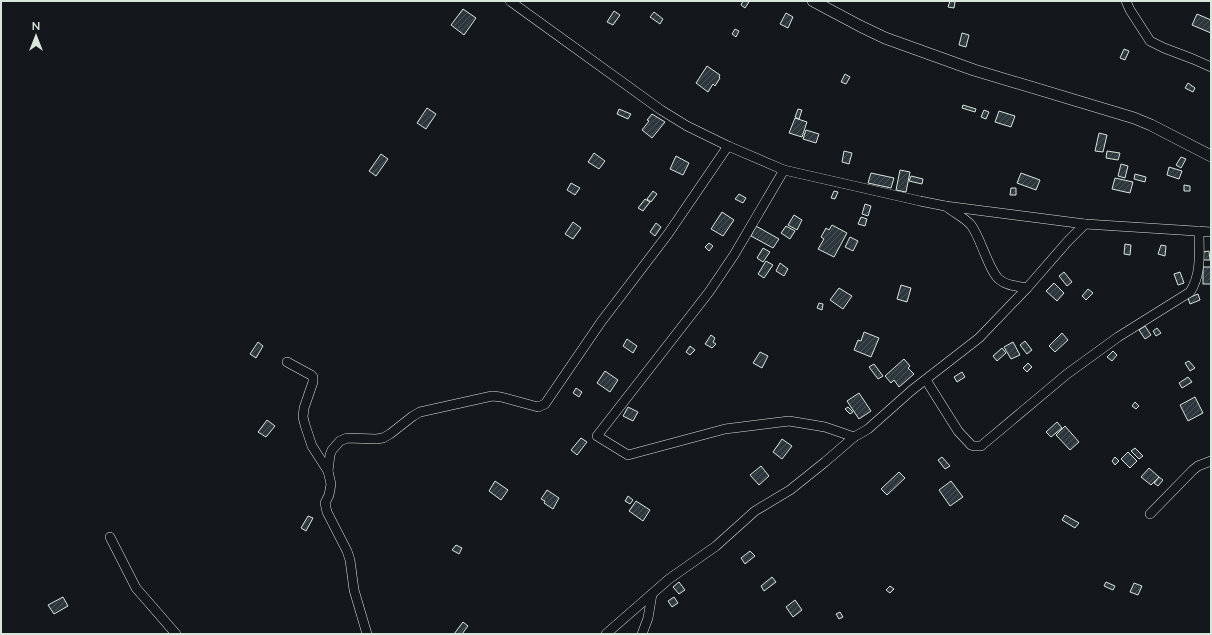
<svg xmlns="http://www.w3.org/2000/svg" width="1212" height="635" viewBox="0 0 1212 635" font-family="Lato,sans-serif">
<defs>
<pattern id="building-hatch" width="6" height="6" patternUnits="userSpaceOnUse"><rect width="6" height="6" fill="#2c363c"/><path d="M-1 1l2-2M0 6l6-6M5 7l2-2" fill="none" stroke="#4a5358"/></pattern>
</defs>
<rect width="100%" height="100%" fill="#14181c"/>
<g fill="url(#building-hatch)" stroke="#d8e6dc">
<path d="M743,1H747L749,2L745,8L741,5Z"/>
<path d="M950,1L955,2L954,8L948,7Z"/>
<path d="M463,9L476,18L464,35L451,25Z"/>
<path d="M614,11L620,15L613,25L607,22Z"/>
<path d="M654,12L663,19L660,24L650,17Z"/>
<path d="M786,13L793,17L788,28L780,24Z"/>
<path d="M1197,14L1211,20V33L1192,25Z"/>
<path d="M735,29L739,31L736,37L732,34Z"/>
<path d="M962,33L969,35L966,47L959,45Z"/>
<path d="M1124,49L1129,51L1125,60L1120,58Z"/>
<path d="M707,66L720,75L719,77L720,78L715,86L713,84L708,92L696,83Z"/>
<path d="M845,74L850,77L846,84L841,82Z"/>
<path d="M1188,83L1195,88L1193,92L1185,88Z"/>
<path d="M963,105L976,109L975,112L962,108Z"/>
<path d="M427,108L436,114L426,129L417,123Z"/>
<path d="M619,109L631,114L628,119L617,114Z"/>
<path d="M798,109L802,110L799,119L795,117Z"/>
<path d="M984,110L989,112L986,119L981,117Z"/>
<path d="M999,111L1015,116L1011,127L995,122Z"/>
<path d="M652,114L665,122L652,138L642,130L649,121L647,120Z"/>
<path d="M795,118L807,122L802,137L789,133Z"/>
<path d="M806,130L819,134L816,143L803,139Z"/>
<path d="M1099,133L1107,135L1103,152L1095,151Z"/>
<path d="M844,151L852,153L849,164L842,162Z"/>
<path d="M1107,151L1120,153L1118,160L1106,158Z"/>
<path d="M594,153L605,161L599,169L588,162Z"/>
<path d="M381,154L388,159L376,176L369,171Z"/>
<path d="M676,156L689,163L683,175L670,169Z"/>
<path d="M1181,157L1186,159L1181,168L1176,165Z"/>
<path d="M1121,164L1128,166L1125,178L1118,176Z"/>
<path d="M1169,167L1182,171L1179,179L1167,175Z"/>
<path d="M900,170L910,172L906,192L896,190Z"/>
<path d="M871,173L894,178L891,188L868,183Z"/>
<path d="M1021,173L1040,180L1036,190L1017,183Z"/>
<path d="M1135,174L1146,177L1145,182L1134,179Z"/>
<path d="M911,176L923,179L922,184L909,181Z"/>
<path d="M1115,178L1133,182L1130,193L1112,189Z"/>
<path d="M571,183L580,188L575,195L567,190Z"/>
<path d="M1184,185L1190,186V191H1184Z"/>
<path d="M1011,188H1016V195H1010Z"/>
<path d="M653,191L657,194L651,202L647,199Z"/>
<path d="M834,191L838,192L835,199L831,198Z"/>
<path d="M739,194L746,198L743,203L735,199Z"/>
<path d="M645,199L650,202L643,211L638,208Z"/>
<path d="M865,204L871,206L868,216L862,214Z"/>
<path d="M722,212L734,220L723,236L711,229Z"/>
<path d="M794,215L802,220L797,230L788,225Z"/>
<path d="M861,217L867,219L865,226L858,224Z"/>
<path d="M573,222L581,228L573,239L565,234Z"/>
<path d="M656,223L661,227L655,236L650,232Z"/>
<path d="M832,225L847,233L834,257L818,249L824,239L821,237L826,228L829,230Z"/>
<path d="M756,226L779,239L773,248L751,236Z"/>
<path d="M786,226L795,231L790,239L781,233Z"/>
<path d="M850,237L858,241L853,251L845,247Z"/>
<path d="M709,243L713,246L709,251L705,247Z"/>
<path d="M1125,244L1131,245L1130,255L1124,254Z"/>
<path d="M1161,245L1166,246L1165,256L1158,254Z"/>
<path d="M763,248L770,252L763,262L757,258Z"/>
<path d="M1209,251L1210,260H1203L1202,252Z"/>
<path d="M766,261L773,265L764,278L758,274Z"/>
<path d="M780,263L788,269L784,276L776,271Z"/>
<rect x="1203" y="267" width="8" height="17"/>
<path d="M1064,272L1072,282L1067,286L1059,276Z"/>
<path d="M1180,272L1184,283L1178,285L1174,274Z"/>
<path d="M1054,283L1064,293L1057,301L1046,291Z"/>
<path d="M901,285L911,288L907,302L897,299Z"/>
<path d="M839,288L852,296L843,309L830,300Z"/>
<path d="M1088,289L1093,293L1086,300L1082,296Z"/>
<path d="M1198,294L1200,300L1190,304L1188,298Z"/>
<path d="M819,303L823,304L822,310L817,308Z"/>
<path d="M1145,326L1151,335L1145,339L1139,330Z"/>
<path d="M1157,328L1161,333L1156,336L1153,331Z"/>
<path d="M864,332L879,338L871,357L854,350L858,340L861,341Z"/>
<path d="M1062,333L1068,340L1055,352L1049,346Z"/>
<path d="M711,335L715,338L713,342L716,344L712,348L705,344Z"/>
<path d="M627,339L637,346L633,353L623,346Z"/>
<path d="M1025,341L1032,350L1027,354L1020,345Z"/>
<path d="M258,342L263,346L256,358L250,354Z"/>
<path d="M1013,342L1020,355L1011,359L1004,347Z"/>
<path d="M690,346L695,350L690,355L686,352Z"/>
<path d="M1002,348L1006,353L997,361L993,356Z"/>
<path d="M1113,351L1117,355L1112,361L1107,357Z"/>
<path d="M760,352L768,356L762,368L753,363Z"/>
<path d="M904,359L910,366L908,368L914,374L899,387L894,380L891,383L885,376Z"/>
<path d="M1189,361L1195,368L1190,371L1185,363Z"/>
<path d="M1028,363L1032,367L1027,372L1023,368Z"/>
<path d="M874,364L883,376L878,379L869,367Z"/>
<path d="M605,371L618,380L610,392L597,383Z"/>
<path d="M962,372L965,377L957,382L954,377Z"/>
<path d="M1188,377L1192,382L1182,388L1179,383Z"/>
<path d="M576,388L582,392L579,397L573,393Z"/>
<path d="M859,393L871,411L859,419L847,401Z"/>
<path d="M1195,397L1203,413L1188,421L1180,405Z"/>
<path d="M1135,402L1139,406L1136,409L1132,406Z"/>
<path d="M628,407L638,412L633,421L623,416Z"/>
<path d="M848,407L853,412L850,414L845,409Z"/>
<path d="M267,420L275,426L266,437L258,432Z"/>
<path d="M1057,422L1062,428L1051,437L1046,432Z"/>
<path d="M1065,426L1079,442L1070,450L1056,435Z"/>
<path d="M581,438L587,442L577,455L571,450Z"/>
<path d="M782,439L792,446L782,459L773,452Z"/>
<path d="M1135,448L1143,456L1139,459L1131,451Z"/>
<path d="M1128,452L1137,461L1130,468L1121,459Z"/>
<path d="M942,457L950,466L945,469L938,460Z"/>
<path d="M1115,457L1119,461L1115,465L1112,461Z"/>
<path d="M761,466L769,476L759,485L750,475Z"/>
<path d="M1149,468L1159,477L1151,485L1141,477Z"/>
<path d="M899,472L905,478L887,495L881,489Z"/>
<path d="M1159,477L1163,480L1158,486L1154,483Z"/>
<path d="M495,481L508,490L501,500L489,491Z"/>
<path d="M951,481L963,497L950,506L939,490Z"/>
<path d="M547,490L559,498L553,509L544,503L545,501L541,499Z"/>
<path d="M628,496L633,500L630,504L625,501Z"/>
<path d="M636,501L650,510L643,521L629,511Z"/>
<path d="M1065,515L1079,523L1075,528L1062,520Z"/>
<path d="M308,516L313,518L306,531L301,528Z"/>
<path d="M456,545L462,548L459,554L452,550Z"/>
<path d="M750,551L755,556L745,564L741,558Z"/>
<path d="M772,577L776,582L764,591L761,586Z"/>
<path d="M679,582L685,590L679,594L673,587Z"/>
<path d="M1106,582L1115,586L1113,590L1104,586Z"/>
<path d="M1134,583L1142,586L1138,595L1130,592Z"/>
<path d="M890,586L894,589L890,593L886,590Z"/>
<path d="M63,597L68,606L54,614L48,605Z"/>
<path d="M674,597L678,603L672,607L668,601Z"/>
<path d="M795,600L802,610L793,617L786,607Z"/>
<path d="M840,612L843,617L839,619L836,614Z"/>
<path d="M463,622L468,626L462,634H454Z"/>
</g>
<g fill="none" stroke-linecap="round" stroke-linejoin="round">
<defs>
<g id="minor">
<path d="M510,1L661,110L687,126L728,146L784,170L920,201L945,206L1085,224L1211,232"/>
<path d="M1126,1L1130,10L1150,41L1164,48L1193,59L1211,67"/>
<path d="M784,170L734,255L709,292L597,436L628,455L725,429L789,421L825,427L854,437"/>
<path d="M946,206C954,213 964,217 971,225C981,238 989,272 1000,280C1007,286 1018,286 1027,288"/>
<path d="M287,362L311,375L313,377V382L304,408L303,417L305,425L312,446L328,471L331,484L329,495L325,503L327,512L347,551L350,560L354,590L367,634"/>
<path d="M926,380L958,431L971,445L974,446H981L1067,374L1118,337L1190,292C1202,274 1199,251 1199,231"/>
<path d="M328,471L330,455L332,450L340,441L347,438L376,439L383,438L390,434L413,416L420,412L492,396L501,397L538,407L545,404L601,322L668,234L728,146"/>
<path d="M1150,514L1193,470L1198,466L1211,461"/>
<path d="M110,537L136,588L176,634"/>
<path d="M606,634L669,579L716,546L755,511L790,490L825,462L854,437L868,429L912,390L979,338L1027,288L1068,241L1085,224"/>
<path d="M642,634L648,618L652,594"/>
</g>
<path id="tertiary" d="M813,1L860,26L885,38L974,70L1134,118L1151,125L1211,156"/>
</defs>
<use href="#minor" stroke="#d8e6dc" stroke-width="10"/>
<use href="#tertiary" stroke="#d8e6dc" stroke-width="12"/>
<use href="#minor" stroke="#14181c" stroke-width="9"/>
<use href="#tertiary" stroke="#14181c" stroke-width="11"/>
</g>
<rect width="1212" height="635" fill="none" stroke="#d8e6dc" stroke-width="4"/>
<g transform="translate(36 36)" stroke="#14181c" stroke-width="3" paint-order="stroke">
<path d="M0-3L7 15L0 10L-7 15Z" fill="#d8e6dc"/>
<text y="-6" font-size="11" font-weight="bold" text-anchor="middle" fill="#d8e6dc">N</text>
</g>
</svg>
